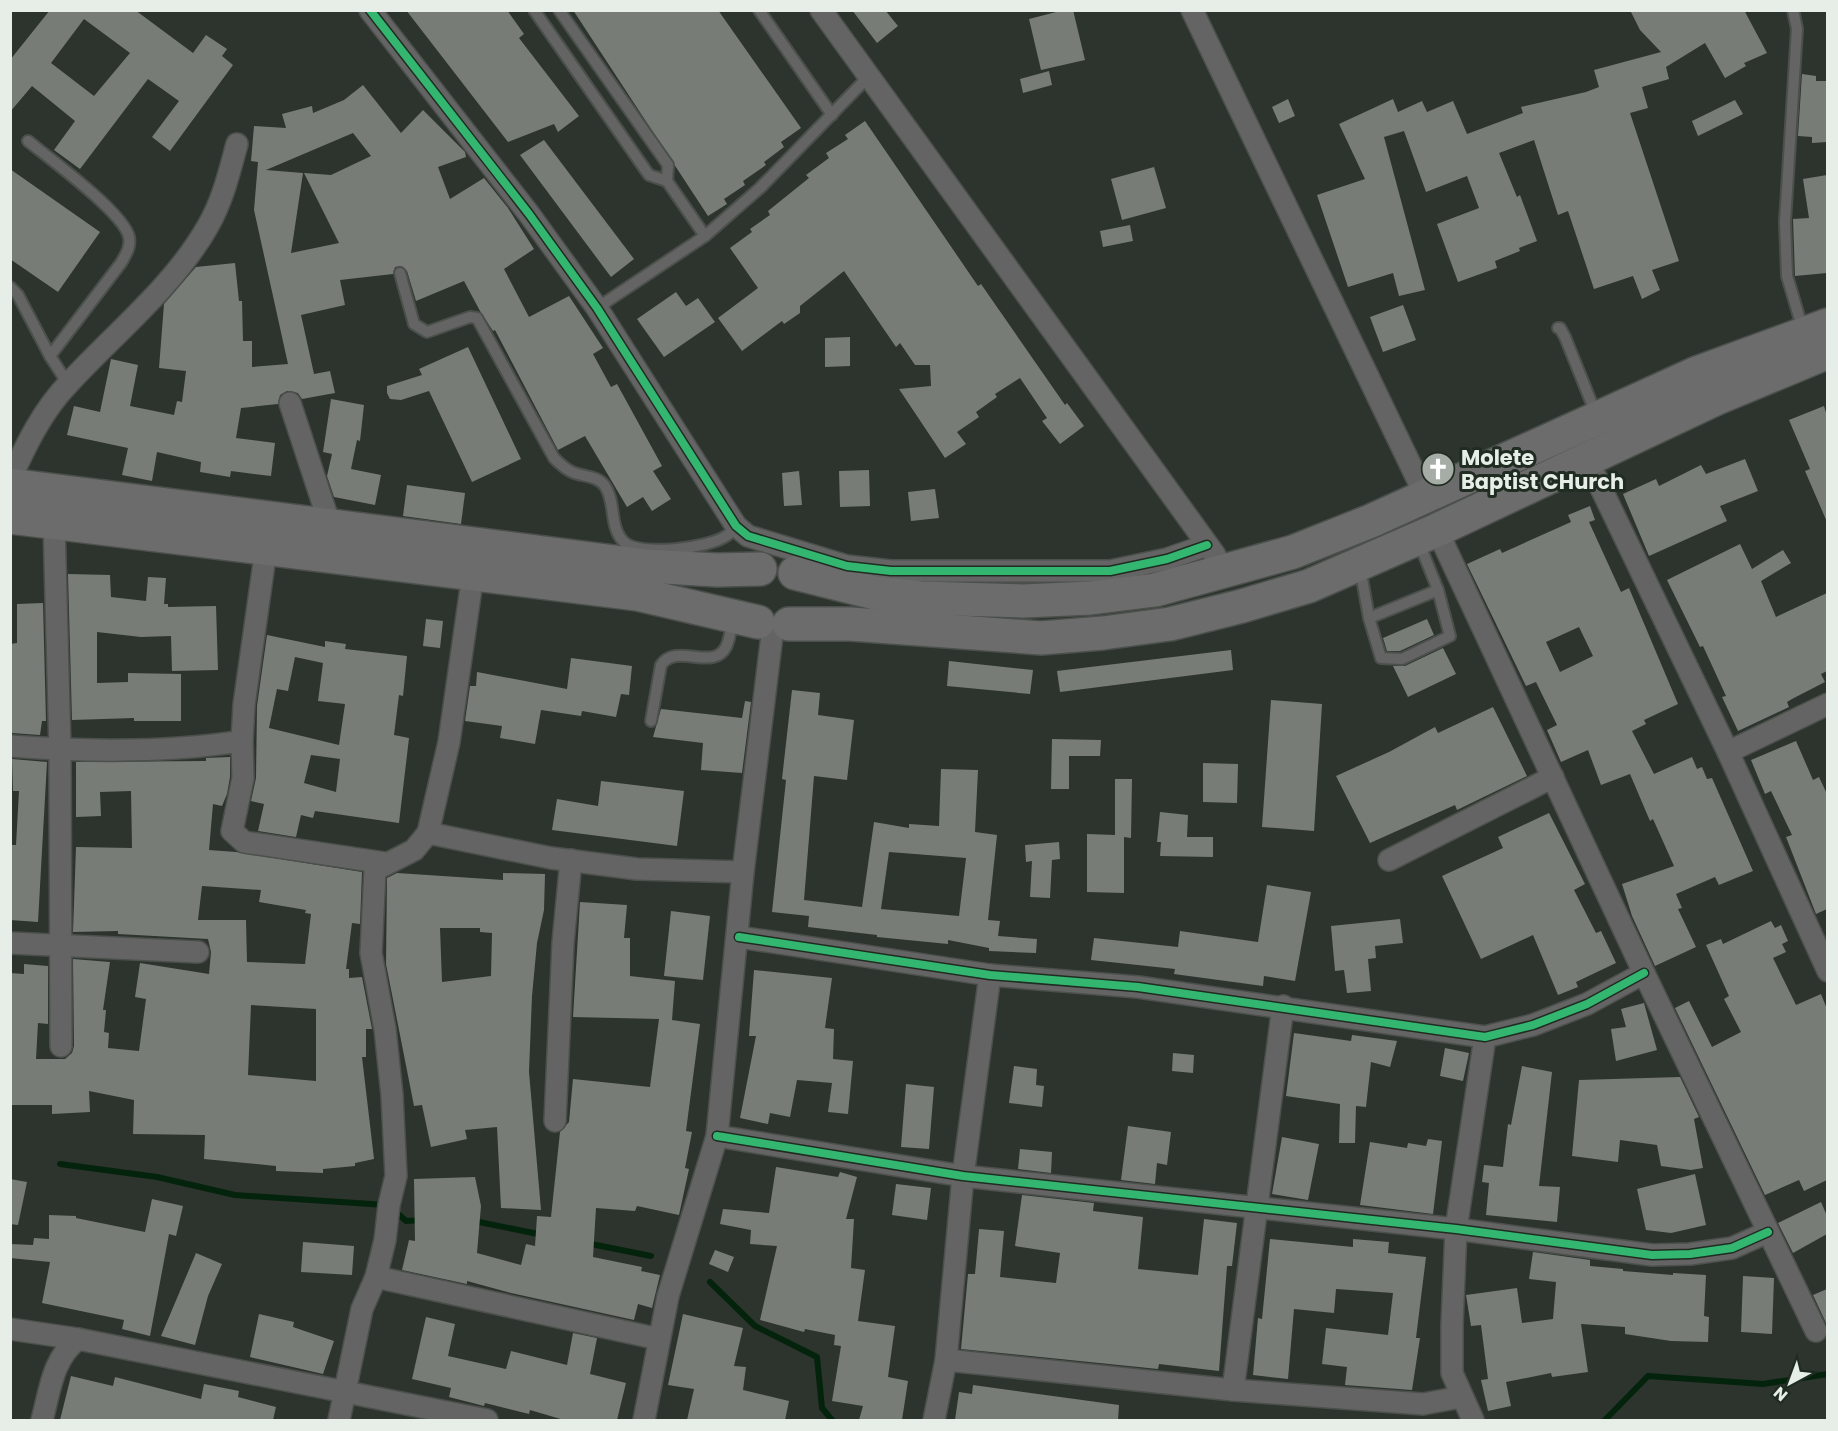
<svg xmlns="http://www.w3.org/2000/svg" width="1838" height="1431" viewBox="0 0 1838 1431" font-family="Poppins,sans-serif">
<rect width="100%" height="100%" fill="#2d332d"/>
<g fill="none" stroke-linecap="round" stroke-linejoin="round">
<g stroke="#04230c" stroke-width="6">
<path d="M60,1164L157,1177L235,1195L386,1205"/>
<path d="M394,1210L406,1221L422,1220"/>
<path d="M474,1221L543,1235"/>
<path d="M586,1243L651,1256"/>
<path d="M710,1282L755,1326L817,1357L822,1408L832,1420"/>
<path d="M1605,1420L1648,1376L1763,1384L1828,1374"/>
</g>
</g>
<g fill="#777c77" fill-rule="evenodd">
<path d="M50,10H135L193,53L206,35L227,49L222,56L233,65L170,151L152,137L179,101L148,79L80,169L54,150L75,121L32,86L10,112V60ZM84,19L130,53L94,96L51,63Z"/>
<path d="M406,10H507L524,34L519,38L579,116L558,132L554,124L508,142Z"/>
<path d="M573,10H718L801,128L781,142L784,147L764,162L766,165L743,181L745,185L724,199L727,204L708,216Z"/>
<path d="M852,10H885L898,26L877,43Z"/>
<path d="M1064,10H1073L1085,60L1041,70L1029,19Z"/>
<path d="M1630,10H1744L1767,53L1744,63L1746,66L1725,78L1705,43L1666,67L1669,79L1642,87L1648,108L1630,113L1679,261L1652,270L1660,290L1642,299L1633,276L1594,289L1568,211L1558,215L1534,140L1499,153L1517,197L1520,195L1537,241L1519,248L1520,251L1495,261L1497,268L1458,282L1437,224L1479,208L1467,176L1426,192L1404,131L1384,137L1425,290L1399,296L1393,273L1348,287L1317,195L1365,179L1339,124L1393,99L1398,112L1422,101L1427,112L1453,101L1467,134L1523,113L1521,107L1586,92L1599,87L1594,70L1661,52L1640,30Z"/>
<path d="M1049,71L1052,85L1023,93L1020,79Z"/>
<path d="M1802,74L1816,76V81H1827V142L1812,143V137L1798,136Z"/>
<path d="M363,85L401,133L423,110L465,152L466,157L438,167L450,199L484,178L508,208L534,249L504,269L529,317L569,296L603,348L593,354L611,387L617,384L662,466L653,471L671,499L652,511L643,497L627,507L585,436L558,450L495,330L493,331L480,311L464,281L416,301L407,271L401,266L395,267L393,274L340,280L345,305L301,315L314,374L330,371L335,393L302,399L298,393L287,391L280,395L278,404L241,408L236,438L275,443L271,476L231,471L230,477L200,472L201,462L157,452L152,481L122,475L128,448L67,435L74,406L100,412L111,359L138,365L130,406L174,415L177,401L182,402L186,371L159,368L164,304L196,267L235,263L239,301H242L243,341H252V367L288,364L254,210L258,162L251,161L254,126L286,128L282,114L312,106L313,113L344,100ZM353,133L371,156L331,175L304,173L339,243L291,253L303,173L266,170Z"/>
<path d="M1288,99L1295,116L1279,123L1272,107Z"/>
<path d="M1735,100L1743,114L1698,136L1692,121Z"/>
<path d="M865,121L978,286L981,284L1065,405L1067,403L1084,426L1060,444L1042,421L1047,418L1020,378L995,394L997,397L976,412L979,417L957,432L966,444L945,458L899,389L931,386L930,365H915L900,343L896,347L844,271L800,306V313L784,324L782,321L742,351L718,318L758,288L730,248L752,232L750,229L770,215L768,211L809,178L806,175L829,158L826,153L848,139L845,135Z"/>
<path d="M544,140L634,259L611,277L520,155Z"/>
<path d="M1154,167L1166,208L1122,220L1111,179Z"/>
<path d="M10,169L100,232L58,292L10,259Z"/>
<path d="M1827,175V273L1795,276L1793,219L1809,218L1803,179Z"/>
<path d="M1130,225L1133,241L1103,247L1100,231Z"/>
<path d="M676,292L686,306L698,298L715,322L664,357L637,319Z"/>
<path d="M1403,305L1416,340L1383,352L1370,317Z"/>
<path d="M850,337V366L825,367V338Z"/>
<path d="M468,347L521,459L472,482L429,391L401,400L390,399L387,393V386L422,375L419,369Z"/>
<path d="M331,399L364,405L360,441L357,440L351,469L381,475L375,505L334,497L327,476L332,454L323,452Z"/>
<path d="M1824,406L1827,416V522L1805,471L1810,469L1789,420Z"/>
<path d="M1745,459L1758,491L1720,506L1727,521L1649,556L1623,494L1656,479L1659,486L1701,465L1706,474Z"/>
<path d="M869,470L870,506L840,507L839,471Z"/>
<path d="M799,471L802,505L784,506L782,473Z"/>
<path d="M407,485L465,493L461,524L403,516Z"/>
<path d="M935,489L939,518L911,521L908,492Z"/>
<path d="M1590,506L1595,520L1589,522L1621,592L1629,588L1678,704L1644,720L1646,724L1632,731L1654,774L1692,757L1697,769L1702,767L1707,779L1712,778L1753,871L1719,885L1715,877L1676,894L1682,908L1678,909L1696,947L1655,966L1632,916L1622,884L1674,866L1653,819L1650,821L1630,774L1601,785L1588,750L1561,762L1547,730L1557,725L1536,682L1526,686L1467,564L1500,549L1502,553L1571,522L1568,515ZM1579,627L1593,656L1560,672L1546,642Z"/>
<path d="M1740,544L1752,569L1783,550L1791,563L1761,581L1776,617L1827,593V671L1821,674L1825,682L1792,699L1787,702L1789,707L1738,731L1722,697L1726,696L1703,646L1700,647L1667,580Z"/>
<path d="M68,574L110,575L111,597L146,601L148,577L166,578L164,604H168V607L216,606L218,670L172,671L171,636L141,637L97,632V683L128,682V673L181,674V721H134V718L72,720Z"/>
<path d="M43,603L46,721H42L40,735L12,733L10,644L17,643V604Z"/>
<path d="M426,619L443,621L440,648L423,646Z"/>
<path d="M1427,619L1434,635L1400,651H1387L1383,638Z"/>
<path d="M267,635L325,647V641L346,644L345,649L407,656L403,696L399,695L394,735L409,738L399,823L315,811L313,818L301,815L296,837L258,831L264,804L251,801L256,778L257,706ZM295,657L323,663L318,701L345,704L339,745L269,728L277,689L288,691ZM311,755L340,759L336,792L304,783Z"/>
<path d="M1443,648L1456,674L1408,697L1393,666H1405Z"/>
<path d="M1231,650L1233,670L1060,692L1057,671Z"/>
<path d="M571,658L632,666L629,695L621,694L616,717L582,711L581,716L541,710L535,744L500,738L502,726L465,721L470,686H476L477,672L567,689Z"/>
<path d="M949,661L1033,670L1030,694L947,686Z"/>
<path d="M792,690L820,693L818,715L854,720L847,780L814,776L804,900L862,907L874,822L909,828V824L939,826L941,769L978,770L975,832L997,835L988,920L1000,921L998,936L1037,939L1036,953L989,951V948L948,940V944L877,937V935L808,927L809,916L772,912L786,780L782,779ZM889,852L966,858L959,916L881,909Z"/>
<path d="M1271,700L1322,704L1314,831L1262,827Z"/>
<path d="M745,701L751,702L742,773L701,770L703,743L653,737L661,709L742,718Z"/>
<path d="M1493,707L1527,776L1457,810L1455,805L1370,843L1336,776L1389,752L1435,727L1438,733Z"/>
<path d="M1052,739L1101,740L1100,756H1069V789H1051Z"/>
<path d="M1796,741L1813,780L1819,777L1827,794V909L1816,914L1786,837L1792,835L1771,791L1765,794L1751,760Z"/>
<path d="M230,757V777L227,794L222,806L213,804L209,850L236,852L362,872L360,924L352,923L346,969H349V978L362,977L372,1029H366V1057H362L374,1159L355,1163V1166L323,1169V1173L276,1171V1166L204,1159L205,1135L133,1134L134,1100L89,1091L90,1112L52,1114V1105H12L10,973L24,974V964L48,966V1024L38,1023L36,1059H65L72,1053L74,1046L73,959L110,962L103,1010H106L104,1032L109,1033L108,1048L139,1051L146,999L135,997L140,963L209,974L211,952L208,939L118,934V931L73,932L76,847L132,848L131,791L100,792L101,816L76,817V762L206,761V758ZM202,886L261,890L259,902L306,910L305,913L311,914L305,964L247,962L246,920H198ZM251,1005L316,1009V1081L248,1075Z"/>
<path d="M12,759L47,762L38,922L10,920V845H16L19,791H13Z"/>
<path d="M1203,763L1238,764L1237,803L1203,802Z"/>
<path d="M1115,779H1132L1131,838L1124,837V893L1087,892V834L1115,835Z"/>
<path d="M601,781L684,791L677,846L552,830L557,799L598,806Z"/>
<path d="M1160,812L1188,815L1187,837H1213V857L1160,856L1161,842H1157Z"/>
<path d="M1549,813L1585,884L1574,890L1596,933L1601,931L1616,963L1576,982L1578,987L1558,995L1533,935L1481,959L1442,876L1503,848L1498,837Z"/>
<path d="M1059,842L1060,859L1052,860L1050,898L1030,897L1032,861L1026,862L1025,845Z"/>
<path d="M397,873L503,880V873L545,874L544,910L537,943L532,996L529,1072L541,1210L501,1208L497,1127L465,1130L467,1139L431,1147L422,1105L414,1106L386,964L387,878ZM440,928H480V932L492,933L491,976L442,982Z"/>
<path d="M1267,885L1311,892L1295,981L1264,976L1263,986L1174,974L1175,969L1091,960L1094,938L1178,947L1180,931L1258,942Z"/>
<path d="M580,902L627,905L624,938H630V976L675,981L672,1020L700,1024L686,1131L692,1132L685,1168L689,1169L679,1215L637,1206L635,1211L596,1208L593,1257L642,1267L641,1271L660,1275L652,1308L638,1304L634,1320L511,1293L467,1281V1284L402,1270L409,1240L415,1241L414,1179L475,1177L481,1206L477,1253L521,1265L526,1244L535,1246L537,1216L551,1217L560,1132L569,1122L573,1079L650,1087L659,1019L573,1017Z"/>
<path d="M671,911L710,916L703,980L664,976Z"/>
<path d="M1400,919L1403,943L1375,946L1376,958L1368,959L1371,991L1347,993L1344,970L1335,971L1331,926Z"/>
<path d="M1771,921L1775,928L1781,925L1788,941L1782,944L1786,952L1773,958L1796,1005L1821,994L1827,1009V1180L1804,1191L1799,1180L1765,1195L1675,1008L1689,1001L1712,1047L1741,1032L1724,999L1729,996L1706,945L1721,939L1723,944Z"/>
<path d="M754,970L832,978L825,1028L834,1029L833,1059L853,1061L848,1114L828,1112L832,1083L797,1080L790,1117L770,1113L768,1124L740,1118L756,1036H749Z"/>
<path d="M1644,1003L1657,1050L1616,1061L1611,1029L1626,1027L1621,1009Z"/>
<path d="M1294,1033L1351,1041L1352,1035L1397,1041L1390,1067L1371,1062L1366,1107L1356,1106L1355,1143H1339L1340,1104L1286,1096Z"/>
<path d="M1445,1048L1469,1053L1463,1081L1440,1076Z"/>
<path d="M1173,1053L1194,1055L1193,1073L1172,1071Z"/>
<path d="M1014,1066L1037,1069L1036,1085L1044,1086L1042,1107L1009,1103Z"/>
<path d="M1522,1066L1552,1072L1539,1186L1560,1187L1557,1222L1486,1215L1489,1183L1482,1182L1484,1165L1503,1167L1508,1124L1511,1125Z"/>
<path d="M1680,1077L1699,1117L1694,1119L1703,1168L1691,1170L1661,1166L1657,1145L1620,1140L1618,1162L1572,1156L1579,1080Z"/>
<path d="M906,1084L934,1087L929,1149L901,1147Z"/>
<path d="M1128,1126L1171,1132L1167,1165L1157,1163L1155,1184L1121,1180Z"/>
<path d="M1282,1137L1319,1144L1308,1200L1272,1194Z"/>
<path d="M1428,1139L1442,1141L1433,1214L1360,1205L1370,1142L1407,1148L1408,1143L1426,1146Z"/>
<path d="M1020,1149L1052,1152L1051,1173L1018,1169Z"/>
<path d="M776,1167L838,1177L840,1172L857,1177L846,1219H854L851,1268L865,1270L858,1321L895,1326L888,1377L908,1381L902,1420H859L863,1406L832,1401L841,1346L834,1345L835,1335L805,1329L804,1332L760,1320L777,1246L750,1244L751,1230L720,1224L723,1209L769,1213Z"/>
<path d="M1695,1174L1706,1225L1671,1233L1646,1230L1637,1189Z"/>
<path d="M10,1179L27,1182L18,1225L10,1224Z"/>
<path d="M896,1184L931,1188L927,1220L892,1215Z"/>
<path d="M1022,1195L1094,1203L1093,1211L1143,1217L1138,1269L1198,1275L1204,1219L1237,1223L1232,1266H1227L1219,1371L1159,1364L1158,1369L961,1349L968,1274H975L979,1229L1004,1231L1000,1277L1056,1283L1060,1253L1015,1246Z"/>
<path d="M152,1199L183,1206L176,1236L169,1234L150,1336L122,1329L124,1320L42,1303L50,1262L10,1258V1244L33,1245L34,1238L49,1239V1215L76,1216V1218L145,1232Z"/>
<path d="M1821,1202L1827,1216V1234L1793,1253L1778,1223Z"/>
<path d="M1270,1239L1353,1247V1239L1389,1242L1388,1253L1426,1257L1416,1338H1420L1412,1390L1345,1385L1347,1367L1322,1364L1326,1328L1388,1335L1393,1293L1336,1289L1334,1313L1294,1309L1288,1379L1253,1375L1258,1318L1262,1319Z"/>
<path d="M303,1242L354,1246L352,1275L301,1272Z"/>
<path d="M715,1250L734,1257L728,1272L709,1264Z"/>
<path d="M1533,1252L1590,1260V1266L1623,1269V1271L1673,1275V1273L1706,1275L1704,1316L1709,1317L1708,1342L1671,1341L1625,1334V1327L1581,1324L1588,1372L1552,1377L1551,1373L1506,1382L1511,1406L1488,1411L1481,1380L1488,1379L1481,1325L1471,1326L1466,1295L1517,1288L1522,1323L1553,1319L1556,1282L1529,1279Z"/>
<path d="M196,1253L222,1264L208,1296L195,1345L161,1336Z"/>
<path d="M1743,1276L1774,1278L1772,1334L1741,1332Z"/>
<path d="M1827,1289V1325L1813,1295Z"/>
<path d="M259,1314L294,1322L293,1327L334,1341L323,1374L250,1357Z"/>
<path d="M683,1314L743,1328L734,1366L746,1367L743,1390L789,1401L785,1420H687L694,1389L668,1385Z"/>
<path d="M426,1317L455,1324L448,1356L506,1369L511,1351L567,1365L573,1333L597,1338L590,1374L626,1383L617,1420H564L530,1410L529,1414L485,1403L484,1406L449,1397L451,1388L412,1379Z"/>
<path d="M71,1376L113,1386L115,1377L201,1399L204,1384L239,1391L238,1397L276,1407L273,1420H60Z"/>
<path d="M973,1385L1119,1405L1118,1420H955L959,1392L972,1394Z"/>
</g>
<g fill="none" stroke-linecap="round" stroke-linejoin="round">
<defs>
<g id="service">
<path d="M534,10L649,175L667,181L705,236"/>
<path d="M559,10L668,165L667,181"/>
<path d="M759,10L832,115"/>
<path d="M1793,10L1797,29L1785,222L1787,276L1803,330"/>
<path d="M28,141C49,158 124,213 129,237C131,247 126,254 121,263L50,356"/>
<path d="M400,273L414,324L427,332L470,317L477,318L554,458C559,463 565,469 572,472C583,477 597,475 605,486C616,502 609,528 624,542C640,557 709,548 726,536C730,534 733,529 736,526"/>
<path d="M10,287L18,295L50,356L68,384"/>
<path d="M597,308L705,236L760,188L869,76"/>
<path d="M1558,328H1560L1565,337L1596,414"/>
<path d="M1360,567L1369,618L1438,590L1418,540"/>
<path d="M1369,618L1381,658L1402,659L1450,636L1438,590"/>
<path d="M651,721L661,665C677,642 713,672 726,647C730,639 731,628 733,619"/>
</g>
<g id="minor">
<path d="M370,10L529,214L597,308L736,526L748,536L847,566L891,571H1110L1167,559L1207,545"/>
<path d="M821,10L1215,555"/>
<path d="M1192,10L1425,495"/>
<path d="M290,403L330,525"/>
<path d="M1586,457L1728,752L1828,971"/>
<path d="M10,480C26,445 42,411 69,383C116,332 174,286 208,226C223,200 229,173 237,144"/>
<path d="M54,522L60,750L61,1046"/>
<path d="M1437,530L1644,973L1816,1331"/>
<path d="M242,741L243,778L232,831L244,842L385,863"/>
<path d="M10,746C88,752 165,753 242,741L244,705L266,549"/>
<path d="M1728,752L1828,704"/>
<path d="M428,833L551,858L637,869L743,872"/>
<path d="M1389,860L1553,777"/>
<path d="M739,937L990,975L1138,987L1485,1037L1533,1025L1587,1004L1644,973"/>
<path d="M10,943L198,952"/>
<path d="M555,1121L563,943L571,860"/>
<path d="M717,1136L963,1176L1456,1229L1652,1255L1690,1254L1732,1248L1768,1232"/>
<path d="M376,1277L659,1339"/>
<path d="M10,1329L78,1339"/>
<path d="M946,1360L1233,1390L1423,1404L1461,1397"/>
<path d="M1233,1390L1283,1006"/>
<path d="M42,1420C50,1391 52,1359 78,1339L487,1420"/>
<path d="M339,1420L362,1309L376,1277L385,1240L389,1205L396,1176L392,1095L385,1029L371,953L375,870L414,850L428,833L449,742L473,574"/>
<path d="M644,1420L668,1296L717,1136L743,872L773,627"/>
<path d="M934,1420L946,1360L963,1176L990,975"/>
<path d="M1473,1420L1452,1373V1325L1456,1229L1485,1037"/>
</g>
<g id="trunk">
<path d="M10,485L646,566L717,570L760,569"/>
<path d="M10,517L637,594L758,622"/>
<path d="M795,573L875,593L920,598L1023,601L1091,598L1155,590L1293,552L1371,521L1697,373L1828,325"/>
<path d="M789,624H850L1041,638L1103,633L1170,624L1242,606L1309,586L1437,530L1715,399L1828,352"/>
</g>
</defs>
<use href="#service" stroke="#4b504c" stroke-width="14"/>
<use href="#minor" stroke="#4b504c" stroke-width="24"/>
<use href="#trunk" stroke="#4b504c" stroke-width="36"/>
<use href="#service" stroke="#656464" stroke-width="10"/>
<use href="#minor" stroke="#656464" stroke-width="21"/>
<use href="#trunk" stroke="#6c6c6c" stroke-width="33"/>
<defs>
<g id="cycleway">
<path d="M370,10L529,214L597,308L736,526L748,536L847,566L891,571H1110L1167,559L1207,545"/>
<path d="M739,937L990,975L1138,987L1485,1037L1533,1025L1587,1004L1644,973"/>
<path d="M717,1136L963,1176L1456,1229L1652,1255L1690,1254L1732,1248L1768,1232"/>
</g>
</defs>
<use href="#cycleway" stroke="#202c22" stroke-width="11"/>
<use href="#cycleway" stroke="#33b770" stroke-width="8"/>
</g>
<defs>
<symbol id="church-disc" viewBox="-11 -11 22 22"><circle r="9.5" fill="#a5ada6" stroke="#202c22"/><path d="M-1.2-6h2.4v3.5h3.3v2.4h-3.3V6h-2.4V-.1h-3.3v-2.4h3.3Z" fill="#fff"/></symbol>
</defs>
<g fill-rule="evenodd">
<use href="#church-disc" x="1419" y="450" width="38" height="38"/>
</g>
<g text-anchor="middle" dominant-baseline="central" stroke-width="6" stroke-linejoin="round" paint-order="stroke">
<g font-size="21" font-weight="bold" fill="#e6eee7" stroke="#202c22" text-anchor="start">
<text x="1461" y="457">Molete<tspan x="1461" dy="24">Baptist CHurch</tspan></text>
</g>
</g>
<rect width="1838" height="1431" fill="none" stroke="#e6eee7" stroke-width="24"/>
<g transform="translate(1790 1383) rotate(221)" stroke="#202c22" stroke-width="4.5" paint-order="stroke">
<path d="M0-4.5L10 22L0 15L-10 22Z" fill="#e6eee7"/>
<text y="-9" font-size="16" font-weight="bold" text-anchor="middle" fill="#e6eee7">N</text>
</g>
</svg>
